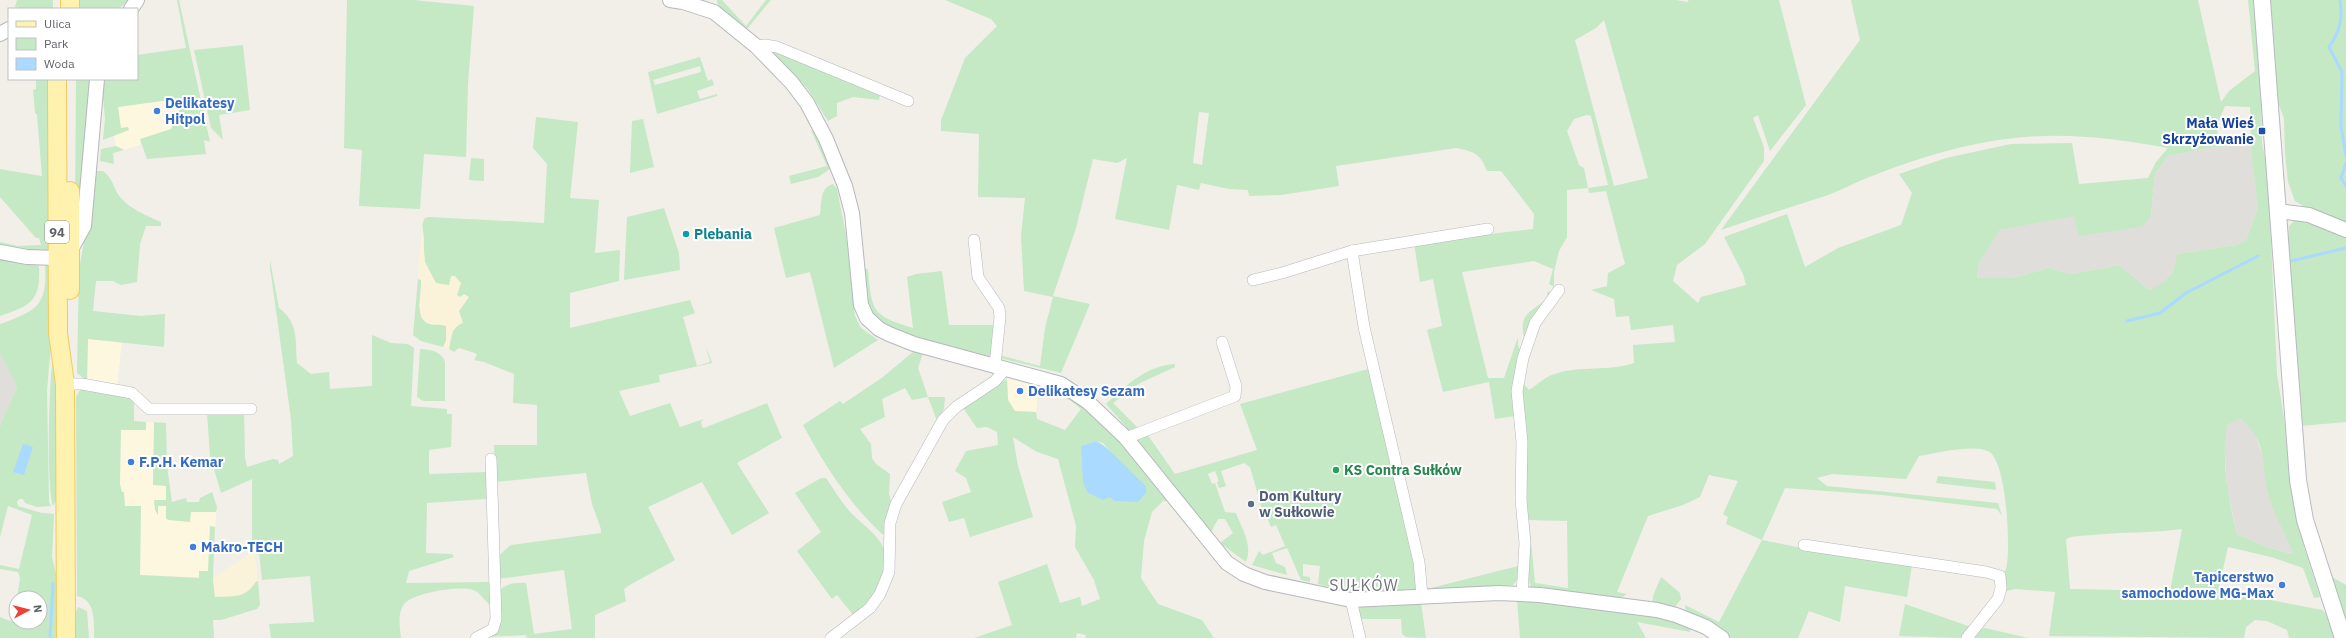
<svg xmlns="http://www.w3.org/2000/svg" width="2346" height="638" viewBox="0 0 2346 638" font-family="'IBM Plex Sans',sans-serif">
<rect width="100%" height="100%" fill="#f1efe8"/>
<g fill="#fef7e0">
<path d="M194,90L202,130L140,139V145L124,150L116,146L114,137L116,101Z"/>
<path d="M88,339L122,341L117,385L87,381Z"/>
<path d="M1007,379L1039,387L1036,412L1015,411L1008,400Z"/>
<path d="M114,421L166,423V512H216L213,578L140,575L141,506L113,507Z"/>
</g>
<g fill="#e0deda">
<path d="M2250,144L2258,208L2246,240L2236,245L2177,254V263L2166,283L2149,290L2119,265L2071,274L2048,268L2014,278L1977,279L1979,263L2000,230L2075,215H2151L2155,174L2168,156L2208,148Z"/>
<path d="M0,353L17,387L0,426Z"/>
<path d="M2241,419L2253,429L2263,457L2270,500L2294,554L2270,548L2237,534L2227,488L2224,441L2227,425Z"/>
</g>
<g fill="#c5e8c5" fill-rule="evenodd">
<path d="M17,0H53V9L20,8L15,7Z"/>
<path d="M76,0H129L118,9H76Z"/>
<path d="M177,0H179L210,142L204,140L206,154L147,159L140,139L171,129L176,118L180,117L177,99L118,107L121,128L128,127L129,130L103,140L105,118L101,79H137V55L186,48Z"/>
<path d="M347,0H413L474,6L468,84L466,157L424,154L420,209L359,206L362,150L344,148Z"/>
<path d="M717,0H722L746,26L766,0H771L746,30C735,22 718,14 717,0Z"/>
<path d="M945,0H1676L1687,2L1689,0H1779L1806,105L1770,151L1758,115L1753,118L1764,147V161L1705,244L1677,265L1673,281L1698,303L1701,297L1746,285L1743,274L1724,237L1787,214L1805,267L1838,248L1901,225L1912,193L1899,174L1946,158L2011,144L2072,143L2079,184L2148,178L2156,162L2168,148C2118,139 2066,132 2015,138C1966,143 1917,158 1872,176C1853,183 1835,194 1816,199C1785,209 1753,219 1721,230L1860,40L1851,0H2198L2221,102L2229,91L2255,71L2248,0H2253L2261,84L2262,142L2268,173L2277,374L2304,547L2320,597L2314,598L2303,568L2271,557L2228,547L2219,587L2265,599L2322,610L2326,614L2334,638H2289L2287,630L2267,621L2255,620L2246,627L2244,638L2049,636L2055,592L2015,589L2006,591C2005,586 2003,580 2004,576C2004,572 2007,568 2007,564C2010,545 2007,460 1988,451C1972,444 1936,453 1919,456L1906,479L1832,474L1817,478L1827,486L1998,503L2002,516L1997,509L1882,495L1785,488L1762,540L1802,548L1912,565L1907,597L1845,586L1840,622L1809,611L1798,638H1731L1697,616L1686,612L1685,605L1719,622L1762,540L1726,524L1728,517L1723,514L1738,481L1709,475L1700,497L1683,505L1648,516L1617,592L1627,594L1621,598L1568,594L1531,588L1527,571L1521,380L1529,390C1537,385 1546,376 1555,374C1581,365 1609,372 1634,363L1633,345L1675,342L1673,325L1631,330L1629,316L1616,317L1614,299L1591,290L1607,286L1608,273L1625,264L1606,191L1589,193L1588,188L1567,190V237L1559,251L1554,272V287L1549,284L1553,269L1534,261L1462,272L1488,378H1504L1518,337V345L1521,353L1515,416L1495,419L1489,382L1443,392L1427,330L1442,326L1433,279L1420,282L1414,243L1533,229L1534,214L1501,171H1487C1481,154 1473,151 1456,148L1336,166L1339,186L1281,195L1249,196L1248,190L1229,189L1201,183L1199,190L1177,185L1169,230L1115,219L1127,158L1117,163L1093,159L1076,228L1053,296L1090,304L1061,373L1000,358L999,355L1040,366L1045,328L1053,297L1024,291L1021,236L1025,198L978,197L979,134L941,131V120L965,58L997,26L991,19ZM1604,20L1648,178L1614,186L1575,40L1596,28ZM2225,106L2250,107L2251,142L2218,143L2217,125ZM1199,112L1209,113L1202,165L1193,163ZM1587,115L1591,116L1608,185L1588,188L1584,168L1579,165L1567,131L1574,119ZM2250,144L2258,208L2246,240L2236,245L2177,254C2176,274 2166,283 2149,290L2119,265L2071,274L2048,268L2014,278H1977L1979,263L2000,230L2074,216L2079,236L2142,227L2151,215L2155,174L2168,156L2208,148ZM2241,419C2270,444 2260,469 2270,500C2276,519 2287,536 2293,554L2270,548L2237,534C2228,498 2221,462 2227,425ZM1529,520L1567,521L1568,588L1535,583ZM2182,529L2170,591L2070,589L2066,539C2074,535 2084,536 2093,535C2123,532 2154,533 2182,529Z"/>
<path d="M2270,0H2346V224L2308,209L2295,201L2288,182L2285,154L2284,118L2277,100Z"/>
<path d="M243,45L250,110L219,115L223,140L211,128L194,50Z"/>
<path d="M771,48L880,94L879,100L853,97L837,103V116L828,121L807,88L769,52Z"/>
<path d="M700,57L708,81L712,79L714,85L697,91L700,99L717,94V96L657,114L648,72ZM700,66L701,72L655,85L653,80Z"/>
<path d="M36,79H53L51,250L47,252L0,248V242L18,246L41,245L39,238H36L0,197V169L42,176L37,115L35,113L33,90L36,89Z"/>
<path d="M76,79H93L82,214L75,218Z"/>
<path d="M536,117L578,122L570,198L599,200L595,253L620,250L619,281L570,293V328L690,300L695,313L683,317L697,366L710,362L706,346L712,363L659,375L660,382L619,391L630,416L670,403L680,427L704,419L701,422L702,427L704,428L767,403L782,438L737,463L769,513L732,535L702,482L648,507L675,560L628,586L624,589L626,601L595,615V638H527L526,635L487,637L498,591C506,584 515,582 526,583L534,634L572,629L564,570L498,579L497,557L511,545L601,533V529L592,504L586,473L495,482L494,445H537V405L513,403L514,374L484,362L474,360L477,355L475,353L459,348L454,352L449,349L460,297L457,295L458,289L436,283C424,265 423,259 424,239C424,230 420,226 425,218L430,217L544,223L547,164L533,148Z"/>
<path d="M643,119L654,167L630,173L632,121Z"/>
<path d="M811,130L816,133L833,167L818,177L791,184L789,176L827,166Z"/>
<path d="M116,146L124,150L113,153L114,164L100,161L101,149Z"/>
<path d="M471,158L484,159V181L469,180Z"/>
<path d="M96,171H103C114,180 113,188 120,197C130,209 147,216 161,222V226H146L140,244L137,282L121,285L113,281H96L93,311L141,316L165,314L164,347L88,339L87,381L77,373L79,270Z"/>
<path d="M833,184L837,189L846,235L855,316L861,328L878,340L834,368L810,272L786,278L774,228L820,215C822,203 819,188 833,184Z"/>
<path d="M664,208L679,253L680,270L624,280L627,217Z"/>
<path d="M2296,219L2311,222L2346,236V422L2301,426L2288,236L2289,226Z"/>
<path d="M0,256L38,264C40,269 39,274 39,280C37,306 21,308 0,316Z"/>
<path d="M270,260L279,308C299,323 295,340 297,363L311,374L329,372L330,389L372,386V335L391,343L408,344L414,348L411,406L447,409V414H452L451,447L429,450V474L486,472V499L427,503L426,553L452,554L454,557L409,571L406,583L492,582V606C485,602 480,592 473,590C460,585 413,593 404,604C397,614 400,627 401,638H271L269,624L314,622L310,576L262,580L258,542L252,543V479L221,493L210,455L207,413L244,412L245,458L247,467L273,459L278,460L279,464L293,456L291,419L270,267Z"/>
<path d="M45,265L50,266L51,345L47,390L49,502L51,506L37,507L25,503L23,499H19L17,502L18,506L42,513L54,514L52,557L58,582L57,638H0V617L13,622L16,604V622H40V598H17L20,578L18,572L0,569V565L19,569L32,515L8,506L0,537V426L17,387L0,353V324C35,311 48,307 45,265Z"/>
<path d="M861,265L868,270C872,313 872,315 913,328L907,277L916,274L942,271L949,325H996L993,356L987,359L890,328L876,320L869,309Z"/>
<path d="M418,279L421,280L422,292L419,306L446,326V341L443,347L421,341L413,335Z"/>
<path d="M1548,291L1551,294L1525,341C1518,317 1527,313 1546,300Z"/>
<path d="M57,339V499L53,506C46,487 48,356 57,339Z"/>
<path d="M420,349C430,349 442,352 445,362V401H423L417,397Z"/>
<path d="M913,352L923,353L918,368L928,397H945L944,409L937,421L928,397L912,400L905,388L882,399L885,417L860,429L871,444L872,458L876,464L890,474L889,494L892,505L885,534H882C847,501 826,467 803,425L840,401L843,404L883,377Z"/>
<path d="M1175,364V367L1140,383L1113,403L1138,428L1130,431L1106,404C1126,385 1146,366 1175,364Z"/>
<path d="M1368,369L1418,579L1415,590L1345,591L1318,584L1320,566L1303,564V576L1310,577V582L1301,580L1287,548L1272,553L1276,563L1285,567L1287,575L1252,565L1259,551L1263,555L1285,546L1276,525L1271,527L1266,515L1264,516L1250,467L1244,463L1221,471L1226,486L1219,488L1217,482L1219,481L1215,471L1208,474L1212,484L1215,483L1225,512L1236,513C1242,529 1253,545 1246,562L1220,543L1233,533L1225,519H1218L1211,532L1137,439L1147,434L1175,474L1257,450L1240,404Z"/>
<path d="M1007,379L1008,400L1015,411L1036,412L1037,419L1065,430L1081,409L1070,400L1044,389L1045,387C1099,401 1133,456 1166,498V502L1164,500L1152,512L1144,541L1141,578L1158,604L1202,620L1214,638H1085L1086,635L1077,633L1076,638H974L1012,625L998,582L1047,564L1060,603L1080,597L1082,606L1100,599L1094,580L1075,547L1076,526L1058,459L1037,452L1013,437L1018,466L1033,517L970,537L964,518L949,522L942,502L971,492L966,478L955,471L966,451L998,445L997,432L987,427L977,428L963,408ZM1096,441L1103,443L1117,460L1081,446Z"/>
<path d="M84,389L131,398L134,401V421L146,422V430H121L120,484L122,492H124L125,506H141L140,575L199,578V571H208L210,526L215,527L213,578L215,596L258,581L260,605L257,609L221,620H213L214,638H94C94,622 96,600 77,596L76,397L80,390Z"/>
<path d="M154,422L166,423L167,466L172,502L186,498L187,502H199L200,498L212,492L217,507L216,512H191L190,522L168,520L166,518V506H158V515L155,510L154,500H166V486L153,485Z"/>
<path d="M1938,476L1995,482L1996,490L1936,483Z"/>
<path d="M821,478H826C834,490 842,503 851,513C861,523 877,534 883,547C893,570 872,603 853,615L837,595L832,599L797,551L821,532L795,493Z"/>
<path d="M1518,566L1517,580L1513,585L1427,589Z"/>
<path d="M2330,576L2346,585V623Z"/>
<path d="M1661,577L1680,593L1681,599L1675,607L1652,604L1653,596Z"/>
<path d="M1533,599L1613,611L1656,614L1691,627L1690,632L1637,622L1646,638H1520L1517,600Z"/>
<path d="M1421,603L1426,638L1406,637L1402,634L1401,619H1361L1362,634L1357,612L1362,605Z"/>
<path d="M1905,604L1971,627L1962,638L1899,636Z"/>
<path d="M78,607L87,611L89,638H76V612Z"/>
<path d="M1985,628L2028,638H1972L1979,629Z"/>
</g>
<g fill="#fbf3d9">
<path d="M422,226L425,262L436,283L449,285L451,276H455L461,283L457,295L460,297L464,294L469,297L459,311L463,323C452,327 449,338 449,349L443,347L446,341V326C439,324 434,326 427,323C414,316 422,292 421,280L418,279Z"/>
<path d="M253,542L258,581H256C246,599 233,596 215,597L213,578L251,553L252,543Z"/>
</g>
<g fill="#aadaff">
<path d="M1096,441C1106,444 1135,477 1146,486V493L1138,502L1115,501L1110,497L1103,500L1088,493L1083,483L1081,446Z"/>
<path d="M28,443L29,446L33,447L24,475L13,472L23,444L27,445Z"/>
</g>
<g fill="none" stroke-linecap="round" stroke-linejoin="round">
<g stroke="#aadaff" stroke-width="3">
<path d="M2340,0C2343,18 2340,32 2329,47L2342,72L2341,126L2346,156"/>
<path d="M2346,163L2341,178L2346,186"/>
<path d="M2291,261L2346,248"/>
<path d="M2127,321L2160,313L2186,293L2258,256"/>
<path d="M50,638L53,584"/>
</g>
<defs>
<g id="minor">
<path d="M756,46L765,45L777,47L908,101"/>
<path d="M974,240L978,277L999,308L1000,317L995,365"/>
<path d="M1352,251L1364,327L1419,562L1422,596"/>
<path d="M1253,280L1282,273L1352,251L1488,229"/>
<path d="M65,384H82L132,393L149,409H251"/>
<path d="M1126,438L1235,396L1236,386L1222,342"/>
<path d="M1804,545L1986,572L2000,576L2001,588L1998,599L1967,638"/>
<path d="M1522,594L1525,543L1521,500L1522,442L1517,391L1523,358L1535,323L1559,290"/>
<path d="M1351,600L1360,638"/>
<path d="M476,638L493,629L496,619L491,459"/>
<path d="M831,638L870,608L880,594L889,572L890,523L896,504L943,420L956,407L995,381L1006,368"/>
</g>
<g id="tertiary">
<path d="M670,0L683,2L714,12L756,46L792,83L807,103L826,139L845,186L852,213L861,305L867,318L879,329L889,334L914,344L1061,384L1088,402L1126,438L1227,563L1244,574L1265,582L1351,600L1499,593L1540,595L1657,610L1676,615L1706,627L1722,638"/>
<path d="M131,9L137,0"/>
<path d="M0,34L9,29"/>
<path d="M2278,211L2309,215L2346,230"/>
<path d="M70,251L84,226L97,79"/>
<path d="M0,252L27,257L57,258"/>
</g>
<path id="secondary" d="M2262,0L2298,480L2305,520L2343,638"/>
<g id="primary">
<path d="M70,0V9"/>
<path d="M57,79L58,333L65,384L66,638"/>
<path d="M70,191V290"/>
</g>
</defs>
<use href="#minor" stroke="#b5b8bc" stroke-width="12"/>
<use href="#tertiary" stroke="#b5b8bc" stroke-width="16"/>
<use href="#secondary" stroke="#b6babf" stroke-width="18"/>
<use href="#primary" stroke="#f2c960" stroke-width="20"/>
<use href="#minor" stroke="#fff" stroke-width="11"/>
<use href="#tertiary" stroke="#fff" stroke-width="14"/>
<use href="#secondary" stroke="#fff" stroke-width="16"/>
<use href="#primary" stroke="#fff2af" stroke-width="18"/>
</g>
<g fill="#3f7fe0" stroke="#fff" stroke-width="1.5">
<circle cx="157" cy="111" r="4"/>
<circle cx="1020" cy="391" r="4"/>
<circle cx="131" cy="462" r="4"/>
<circle cx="193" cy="547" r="4"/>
<circle cx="2282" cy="585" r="4"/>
</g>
<rect fill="#1a4fb4" stroke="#fff" stroke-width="1.5" x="2258" y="127" width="8" height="8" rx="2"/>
<circle fill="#0f9aa8" stroke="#fff" stroke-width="1.5" cx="686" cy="234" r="4"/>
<circle fill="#2e9e5b" stroke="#fff" stroke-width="1.5" cx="1336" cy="470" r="4"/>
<circle fill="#5c6f8a" stroke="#fff" stroke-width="1.5" cx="1251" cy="504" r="4"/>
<g text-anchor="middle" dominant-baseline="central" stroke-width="4" stroke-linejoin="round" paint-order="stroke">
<rect fill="#fff" stroke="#8f9295" stroke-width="1" x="45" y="221" width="24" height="22" rx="3"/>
<g font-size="13" font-weight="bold" fill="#5f6368">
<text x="57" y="232">94</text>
</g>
<g font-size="14" font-weight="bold" fill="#366cbe" stroke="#fff" text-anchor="start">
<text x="165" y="103">Delikatesy<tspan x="165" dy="16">Hitpol</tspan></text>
<text x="1028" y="391">Delikatesy Sezam</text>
<text x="139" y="462">F.P.H. Kemar</text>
<text x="201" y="547">Makro-TECH</text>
<text x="2274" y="577" text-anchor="end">Tapicerstwo<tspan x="2274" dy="16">samochodowe MG-Max</tspan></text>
</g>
<g font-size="14" font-weight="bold" fill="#164399" stroke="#fff" text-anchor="end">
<text x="2254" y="123">Mała Wieś<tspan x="2254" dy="16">Skrzyżowanie</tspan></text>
</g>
<g font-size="14" font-weight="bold" fill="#0d838f" stroke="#fff" text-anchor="start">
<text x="694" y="234">Plebania</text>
</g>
<g font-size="14" font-weight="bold" fill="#27864d" stroke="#fff" text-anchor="start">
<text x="1344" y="470">KS Contra Sułków</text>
</g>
<g font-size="14" font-weight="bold" fill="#4e5e75" stroke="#fff" text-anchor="start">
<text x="1259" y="496">Dom Kultury<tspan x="1259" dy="16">w Sułkowie</tspan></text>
</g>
<g font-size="16" letter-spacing="1" fill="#70757a" stroke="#fff">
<text x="1364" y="585">SUŁKÓW</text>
</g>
</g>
<rect x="8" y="8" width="130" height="72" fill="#ffffff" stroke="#bfc1c3"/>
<rect x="16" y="21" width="20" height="6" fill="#fff2af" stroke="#bfc1c3"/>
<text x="44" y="28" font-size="12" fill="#5f6368">Ulica</text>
<rect x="16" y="38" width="20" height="12" fill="#c5e8c5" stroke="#bfc1c3"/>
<text x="44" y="48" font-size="12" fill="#5f6368">Park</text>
<rect x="16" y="58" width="20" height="12" fill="#aadaff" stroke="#bfc1c3"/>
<text x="44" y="68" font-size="12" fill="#5f6368">Woda</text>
<g transform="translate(28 610) rotate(83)"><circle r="19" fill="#ffffff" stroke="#bfc1c3"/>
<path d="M0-3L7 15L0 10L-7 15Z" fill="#ea4335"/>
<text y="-6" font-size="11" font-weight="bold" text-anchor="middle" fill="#5f6368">N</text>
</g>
</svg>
